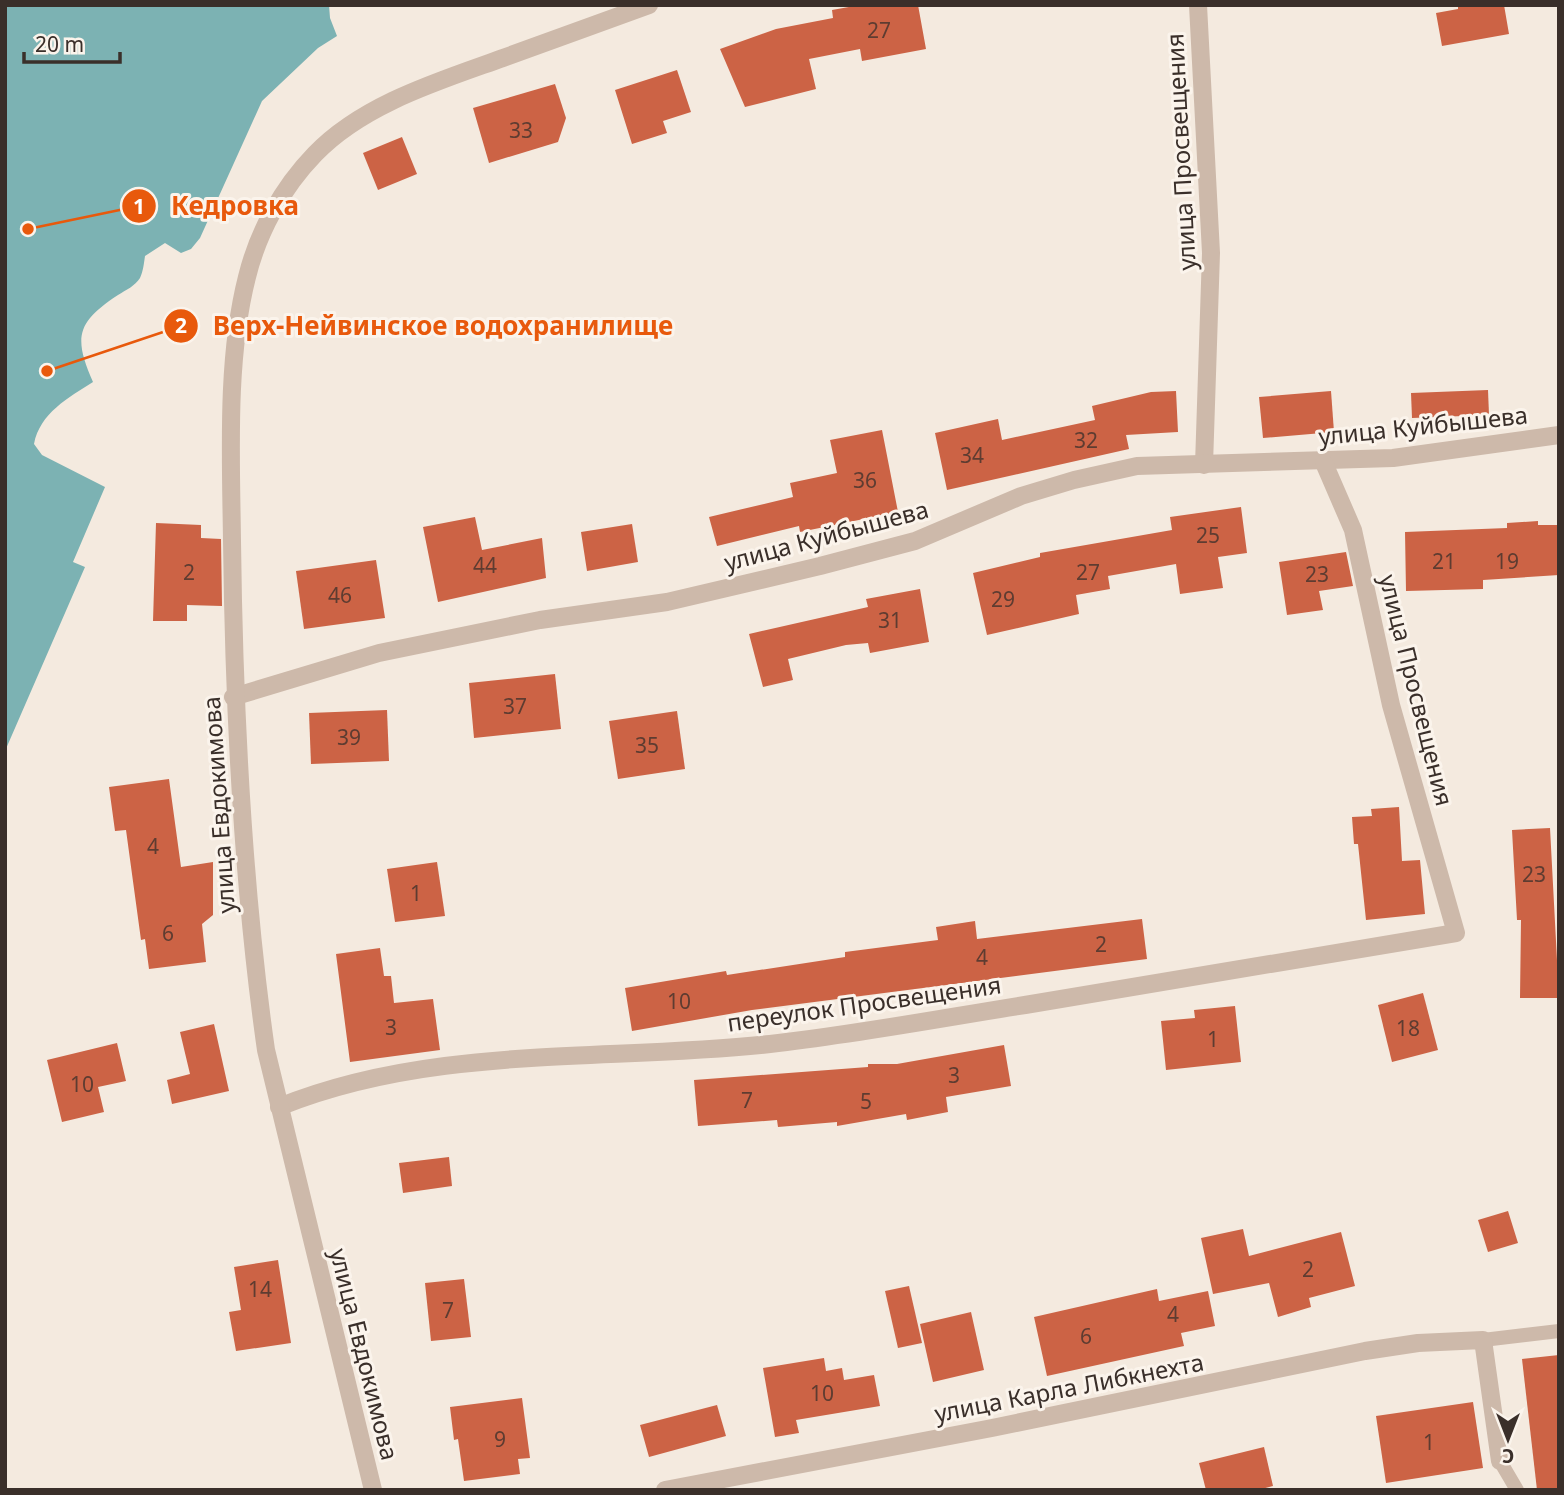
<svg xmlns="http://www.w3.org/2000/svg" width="1564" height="1495" viewBox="0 0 1564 1495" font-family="'Noto Sans',sans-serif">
<rect width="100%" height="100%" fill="#f4eadf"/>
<path fill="#7cb2b3" d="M5,5H329L330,18L337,36L318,48L262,101L200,238L191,249L181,253L165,243L145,256C144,263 143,272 140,278C135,286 126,290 118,295C77,322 73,337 93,382C68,398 40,413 34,444L42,455L105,487L73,562L85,567L5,751Z"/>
<g fill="#cc6345">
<path d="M860,5H918L926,49L862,61L860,49L809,59L816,89L745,107L720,49L776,29L833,18L832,10Z"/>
<path d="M1458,5H1504L1509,34L1442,46L1436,13L1458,9Z"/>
<path d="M677,70L691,112L663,121L667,133L632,144L615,90Z"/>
<path d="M555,84L566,118L558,142L489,163L473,108Z"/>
<path d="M402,137L417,174L378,190L363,153Z"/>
<path d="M1488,390L1489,415L1412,418L1411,393Z"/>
<path d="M1176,391L1178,432L1126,435L1129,449L947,490L935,433L998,419L1002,440L1095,420L1092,406L1151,392Z"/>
<path d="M1331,391L1334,432L1263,438L1259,397Z"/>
<path d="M882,430L898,512L800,532L799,526L717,546L709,517L793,497L790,483L837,473L830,440Z"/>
<path d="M1241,507L1247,553L1218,557L1223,588L1180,594L1176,564L1108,576L1110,589L1076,595L1079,614L987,635L973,573L1040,557V553L1172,530L1170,517Z"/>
<path d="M475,517L482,550L542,538L546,578L438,602L423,527Z"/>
<path d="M1538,521V525H1559V575L1483,580V589L1406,591L1405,532L1507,528V523Z"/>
<path d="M156,523L201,525V538L221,539L222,606L187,605V621H153Z"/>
<path d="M632,524L638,562L587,571L581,532Z"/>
<path d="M1346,552L1353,586L1319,591L1323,610L1287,615L1279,562Z"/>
<path d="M376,560L385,618L304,629L296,571Z"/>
<path d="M920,589L929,642L870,653L868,643L846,645L788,659L793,680L763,687L749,634L868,607L866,599Z"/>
<path d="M555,674L561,729L474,738L469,683Z"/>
<path d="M387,710L389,761L311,764L309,713Z"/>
<path d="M677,711L685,769L618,779L609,721Z"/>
<path d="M169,779L181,867L213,862V915L202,924L206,962L149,969L145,939L141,940L126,830L115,831L109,787Z"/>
<path d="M1399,807L1402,861L1420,860L1425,914L1366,920L1358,844H1354L1352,817L1372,816L1371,809Z"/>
<path d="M1550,828L1559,998H1520L1521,920H1517L1512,830Z"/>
<path d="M437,862L445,916L395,922L387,869Z"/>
<path d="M1142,919L1147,959L752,1010L632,1031L625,988L726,971L727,975L845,957V952L938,940L936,927L975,921L977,939Z"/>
<path d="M380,948L384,976H391L394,1003L433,999L440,1050L350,1062L336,954Z"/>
<path d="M1423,993L1438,1050L1392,1062L1378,1005Z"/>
<path d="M1235,1006L1241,1062L1166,1070L1161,1021L1195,1018L1194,1010Z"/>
<path d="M214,1024L229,1091L172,1104L167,1080L190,1074L180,1032Z"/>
<path d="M117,1043L126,1081L98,1087L104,1112L62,1122L47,1060Z"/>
<path d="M1004,1045L1011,1086L946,1097L948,1112L907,1120L906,1114L837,1126V1122L778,1127L777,1120L698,1126L694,1080L868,1067V1064H897Z"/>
<path d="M449,1157L452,1186L403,1193L399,1163Z"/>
<path d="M1508,1211L1518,1243L1488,1252L1478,1220Z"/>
<path d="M1243,1229L1249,1256L1341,1232L1355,1286L1309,1298L1311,1307L1278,1317L1269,1283L1213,1294L1201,1238Z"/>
<path d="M278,1260L291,1343L236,1351L229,1312L241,1310L234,1267Z"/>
<path d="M464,1279L471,1337L431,1341L425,1283Z"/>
<path d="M909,1286L922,1343L898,1348L885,1291Z"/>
<path d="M1157,1289L1159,1301L1208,1291L1215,1326L1181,1333L1184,1346L1047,1376L1034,1317Z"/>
<path d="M971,1312L984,1370L933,1382L920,1324Z"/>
<path d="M1559,1355V1490H1537L1522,1359Z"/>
<path d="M824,1358L826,1371L842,1368L844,1380L874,1375L880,1406L796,1420L799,1433L775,1437L763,1368Z"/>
<path d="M522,1398L530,1458L518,1459L520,1474L464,1481L458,1439L454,1440L450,1407Z"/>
<path d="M1473,1402L1483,1468L1386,1483L1376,1416Z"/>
<path d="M717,1405L726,1436L649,1457L640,1425Z"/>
<path d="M1264,1447L1273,1486L1258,1490H1206L1199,1463Z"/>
</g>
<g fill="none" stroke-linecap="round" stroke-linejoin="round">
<g stroke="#cdb9aa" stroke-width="14">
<path d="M1483,1340L1559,1331"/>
<path d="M1500,1461L1517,1490"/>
</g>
<g stroke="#cdb9aa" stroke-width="18">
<path d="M1198,5L1211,253L1204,465"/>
<path d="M233,697L379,653L540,620L667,602L820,566L915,541L1021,496L1074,480L1137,466L1393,458L1559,435"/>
<path d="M279,1107C434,1044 607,1062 770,1044C859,1034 948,1017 1037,1003C1176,979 1316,956 1456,933L1391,705L1353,530L1324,463"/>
<path d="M373,1490L266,1050C242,882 234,711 232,541C231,458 226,359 247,277C258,232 282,188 315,154C363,104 439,81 503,58C552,40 600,23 649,5"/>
<path d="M665,1490L992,1428L1365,1351L1418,1343L1483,1340L1500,1461"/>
</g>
</g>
<g text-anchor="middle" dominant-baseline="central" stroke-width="6" stroke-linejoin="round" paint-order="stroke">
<g font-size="21" fill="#5e3c31">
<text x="879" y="30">27</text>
<text x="521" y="130">33</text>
<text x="1086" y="440">32</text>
<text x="972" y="455">34</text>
<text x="865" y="480">36</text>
<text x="1208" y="535">25</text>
<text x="1444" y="561">21</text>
<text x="1507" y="561">19</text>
<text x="485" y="565">44</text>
<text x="189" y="572">2</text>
<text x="1088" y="572">27</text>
<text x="1317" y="574">23</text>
<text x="340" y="595">46</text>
<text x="1003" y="599">29</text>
<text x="890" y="620">31</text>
<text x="515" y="706">37</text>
<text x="349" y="737">39</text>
<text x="647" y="745">35</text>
<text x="153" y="846">4</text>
<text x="1534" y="874">23</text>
<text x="416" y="893">1</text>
<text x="168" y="933">6</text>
<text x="1101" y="944">2</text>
<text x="982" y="957">4</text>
<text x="679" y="1001">10</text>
<text x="391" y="1027">3</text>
<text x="1408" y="1028">18</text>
<text x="1213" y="1039">1</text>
<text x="954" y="1075">3</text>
<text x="82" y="1084">10</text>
<text x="747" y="1100">7</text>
<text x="866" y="1101">5</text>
<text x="1308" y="1269">2</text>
<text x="260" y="1289">14</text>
<text x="448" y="1310">7</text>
<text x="1173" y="1314">4</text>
<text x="1086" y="1336">6</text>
<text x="822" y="1393">10</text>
<text x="500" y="1439">9</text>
<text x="1429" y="1442">1</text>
</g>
<g font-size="24" fill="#3a2f2a" stroke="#fbf4ec">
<text transform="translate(1180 152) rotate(-93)">улица Просвещения</text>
<text transform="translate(1423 425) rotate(-6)">улица Куйбышева</text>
<text transform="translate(826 535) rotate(-15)">улица Куйбышева</text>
<text transform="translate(1417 690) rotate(76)">улица Просвещения</text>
<text transform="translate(218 805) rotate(-94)">улица Евдокимова</text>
<text transform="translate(864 1003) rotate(-8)">переулок Просвещения</text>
<text transform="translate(365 1354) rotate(76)">улица Евдокимова</text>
<text transform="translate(1069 1387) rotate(-11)">улица Карла Либкнехта</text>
</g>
</g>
<path fill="none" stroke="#e8590c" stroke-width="2.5" d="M28 229L139 206M47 371L181 326"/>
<g fill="#e8590c" stroke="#fbf4ec" stroke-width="2.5">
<circle cx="28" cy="229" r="7"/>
<circle cx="47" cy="371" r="7"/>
<circle cx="139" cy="206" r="18"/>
<circle cx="181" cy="326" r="18"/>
</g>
<g font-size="21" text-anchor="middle" font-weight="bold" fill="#fff">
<text x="139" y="214">1</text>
<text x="181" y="333">2</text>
</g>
<g font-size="26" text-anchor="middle" font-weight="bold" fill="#e8590c" stroke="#fbf4ec" stroke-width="6" stroke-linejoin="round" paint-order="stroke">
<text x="235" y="215">Кедровка</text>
<text x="443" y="335">Верх-Нейвинское водохранилище</text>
</g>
<rect width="1564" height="1495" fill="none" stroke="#3a2f2a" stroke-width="14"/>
<g transform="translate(1508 1439) rotate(180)" stroke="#fbf4ec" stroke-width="5" paint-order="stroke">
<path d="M0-5L12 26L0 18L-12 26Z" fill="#3a2f2a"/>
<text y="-10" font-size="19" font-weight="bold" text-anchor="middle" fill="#3a2f2a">С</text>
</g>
<path d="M24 52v10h96v-10" fill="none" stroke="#3a2f2a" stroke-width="3.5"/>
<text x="35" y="52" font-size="21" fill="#3a2f2a" stroke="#fbf4ec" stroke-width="5" paint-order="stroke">20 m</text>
</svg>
